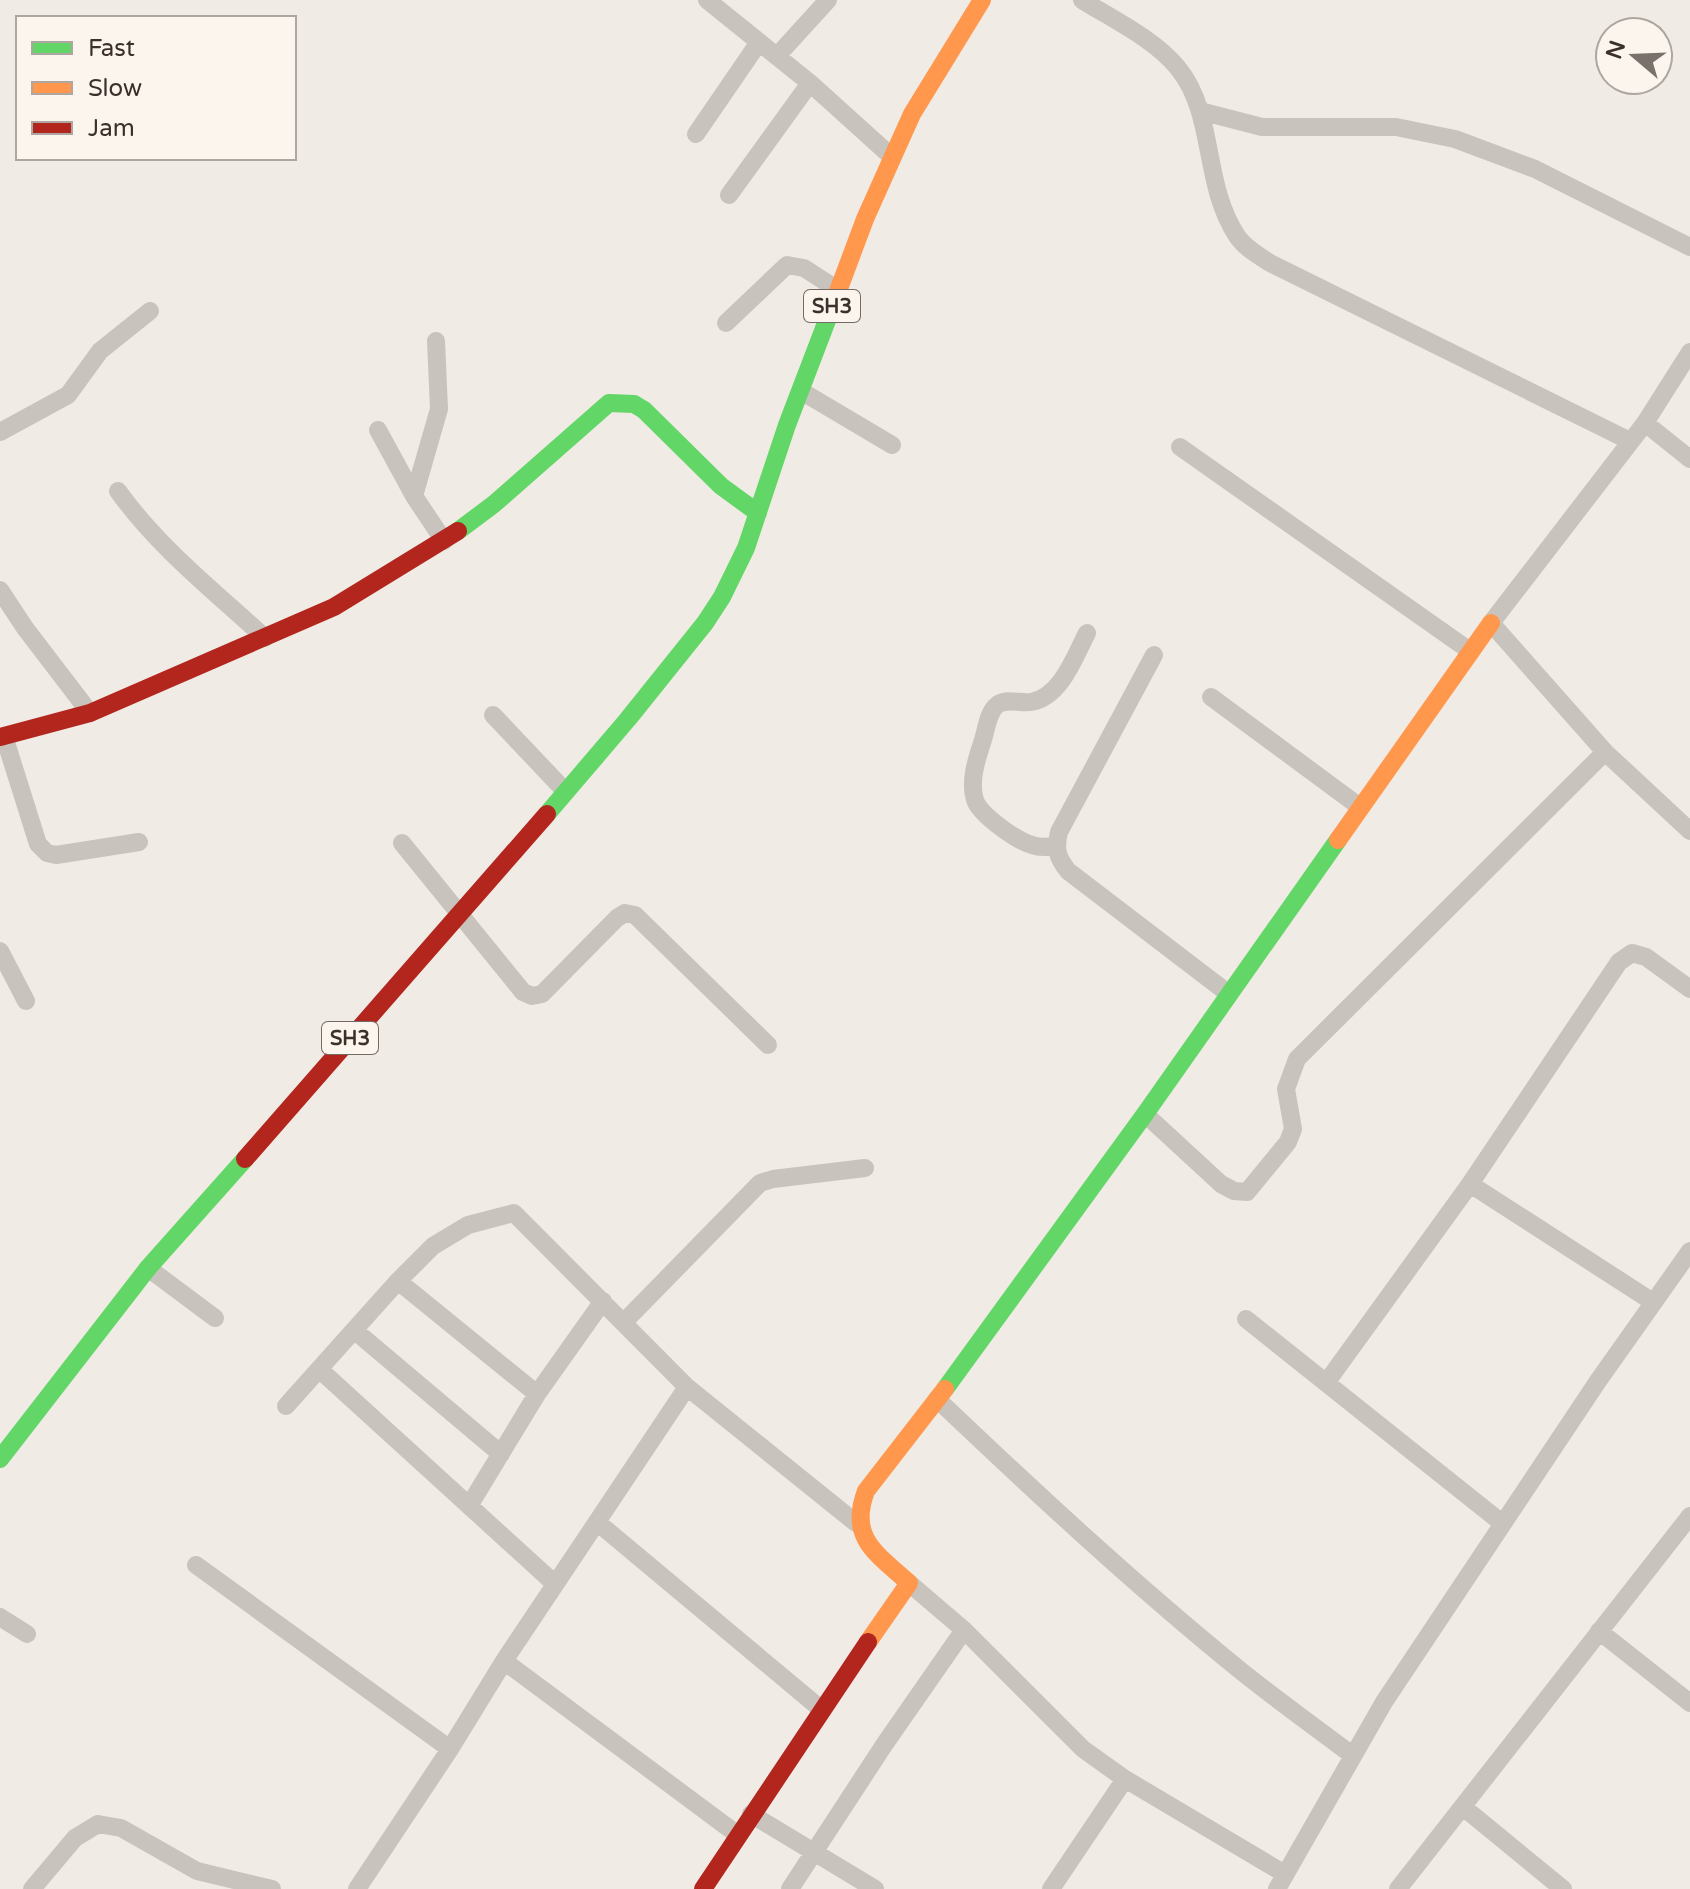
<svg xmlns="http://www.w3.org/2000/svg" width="1690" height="1889" font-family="'Varela Round',sans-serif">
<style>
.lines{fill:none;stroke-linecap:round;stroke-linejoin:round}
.street{stroke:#c9c3be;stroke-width:18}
.fast{stroke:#63d668;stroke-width:18}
.slow{stroke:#ff974d;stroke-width:18}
.jam{stroke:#b3261e;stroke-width:18}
.labels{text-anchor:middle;stroke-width:7;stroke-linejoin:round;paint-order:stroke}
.shield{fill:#fbf5ee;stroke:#756b66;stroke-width:2}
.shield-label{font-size:20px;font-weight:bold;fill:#3b302b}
</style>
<rect width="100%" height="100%" fill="#f0ebe5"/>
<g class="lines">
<!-- street -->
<path class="street" d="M707 0 810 83 892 157
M1082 0C1114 20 1154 39 1178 68 1216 115 1202 183 1237 236 1245 248 1259 256 1270 263L1630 441
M777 56 828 0
M1200 111 1262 127H1396L1455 139 1535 169 1690 247
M696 134 759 42
M729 195 810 83
M726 323 787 265 804 268 838 290
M1690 352 1645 423 1491 623 1605 752 1690 831
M801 391 892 445
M1645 423 1690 459
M378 430 414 496 444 541
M0 432 68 395 100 351 150 311
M1180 447 1470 651
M118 491C158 547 214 591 265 638
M414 496 439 409 436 341
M0 590 25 628 90 713
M1154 655 1059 832C1055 849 1057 857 1068 871L1229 994
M1211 697 1360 807
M493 715 565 791
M4 736 38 844 47 853 56 855 139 842
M402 843 523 992 532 996 542 994 617 918 625 913 635 915 768 1045
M1056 846C1048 847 1040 848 1032 845 1017 841 980 815 975 800 969 781 977 758 983 740 986 730 988 713 996 706 1004 697 1020 704 1031 702 1061 697 1075 656 1087 633
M0 951 26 1001
M1145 1114 1221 1184 1234 1191 1247 1192 1288 1142 1293 1129 1286 1089 1297 1059 1605 752
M1470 1184 1653 1302
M148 1268 215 1318
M398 1281 537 1394
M1246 1319 1502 1523
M624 1322 760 1183 773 1179 865 1168
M354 1330 501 1454
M319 1369 555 1584
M1326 1383 1470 1184 1619 962 1632 953 1646 957 1690 989
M937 1399C1036 1493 1135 1585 1241 1671 1277 1700 1315 1727 1352 1755
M286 1406 398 1281 433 1246 468 1225 514 1213 687 1387 856 1523
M469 1506 537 1394 603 1301
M597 1522 822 1710
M196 1565 450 1749
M909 1583 964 1630 1083 1749 1125 1779 1285 1874
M0 1617 27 1634
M1599 1631 1690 1703
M504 1661 738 1835
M1463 1807 1563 1889
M751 1814 875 1889
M32 1889 75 1838 98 1824 121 1828 197 1871 272 1889
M357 1889 450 1749 504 1661 687 1387
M790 1889 884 1745 964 1630
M1051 1889 1125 1779
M1277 1889 1384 1702 1598 1381 1690 1251
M1398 1889 1690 1516"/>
<!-- fast -->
<path class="fast" d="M458 531 494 504 609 403 634 404 644 410 721 486 758 513
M547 814 628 719 705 623 722 597 746 548 787 425 831 310
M945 1389 1145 1114 1338 840
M0 1459 148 1268 245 1159"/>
<!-- slow -->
<path class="slow" d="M831 310 865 219 912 114 982 0
M1338 840 1491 623
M868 1642 909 1583C877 1554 848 1538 866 1491L945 1389"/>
<!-- jam -->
<path class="jam" d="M0 737 90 713 334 607 458 531
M245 1159 547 814
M703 1889 868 1642"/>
</g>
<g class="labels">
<!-- shield labels -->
<g class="shield">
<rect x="804" y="290" width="56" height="32" rx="6"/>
<rect x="322" y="1022" width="56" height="32" rx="6"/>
</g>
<g class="shield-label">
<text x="832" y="313">SH3</text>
<text x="350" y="1045">SH3</text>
</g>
</g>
<!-- legend -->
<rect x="16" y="16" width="280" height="144" fill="#fbf5ee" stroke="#aea6a0" stroke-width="2"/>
<rect x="32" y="42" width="40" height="12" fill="#63d668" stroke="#aea6a0" stroke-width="2"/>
<text x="88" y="56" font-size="24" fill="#3b302b">Fast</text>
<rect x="32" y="82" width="40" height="12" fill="#ff974d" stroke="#aea6a0" stroke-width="2"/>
<text x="88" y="96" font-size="24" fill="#3b302b">Slow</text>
<rect x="32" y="122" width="40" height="12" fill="#b3261e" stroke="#aea6a0" stroke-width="2"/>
<text x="88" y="136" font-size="24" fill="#3b302b">Jam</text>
<!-- north arrow -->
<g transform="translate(1634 56) rotate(289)"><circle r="38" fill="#fbf5ee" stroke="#aea6a0" stroke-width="2"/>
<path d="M0-6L14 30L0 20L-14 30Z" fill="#7a716c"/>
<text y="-12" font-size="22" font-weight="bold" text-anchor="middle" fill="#3b302b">N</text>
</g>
</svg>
